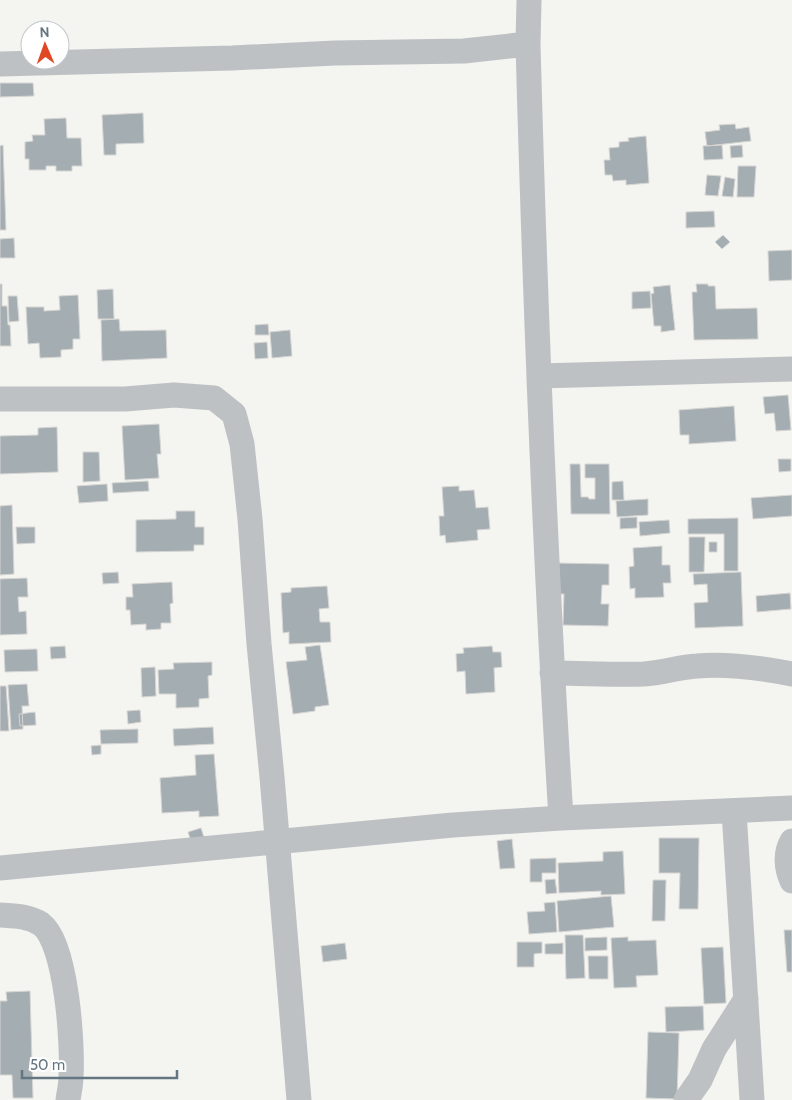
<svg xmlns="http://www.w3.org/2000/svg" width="792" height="1100" font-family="Cabin,sans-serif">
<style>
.building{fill:#a4adb2;stroke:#d6d5d3}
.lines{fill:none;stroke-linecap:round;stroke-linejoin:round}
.minor{stroke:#bdc1c4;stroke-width:25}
</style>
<rect width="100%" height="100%" fill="#f4f4f0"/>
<!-- building -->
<path class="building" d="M0 83H33L34 96 0 97Z
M143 113 144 143 116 144V155H104L102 115Z
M66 118 67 138H81L82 166H72V171H56V166H46V170H29V159H25V142L33 141 32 135H45L44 119Z
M735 124 736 129 749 127 751 141 707 146 705 132 720 130 719 125Z
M646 136 649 183 626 185V180L613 181 612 175H605L604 160H610L609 148 619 147V142L629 141 628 138Z
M3 145 6 230H0V146Z
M722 145 723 159 704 160 703 146Z
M742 145 743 157 731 158 730 146Z
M738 166H756L754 197H737Z
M707 175 721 176 718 196 705 195Z
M725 177 735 179 733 197 722 196Z
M714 211 715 227 686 228V212Z
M723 235 730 242 722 249 715 242Z
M14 238 15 258H0V239Z
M792 250V280L769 281 768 251Z
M0 284H2V306H7L8 325H10L11 346H0Z
M696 284H708V286H715L716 309 757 308 758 339 694 340 692 292H697Z
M670 285 675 330 661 332V326H654L651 294 654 293 653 287Z
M113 289 114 319H98L97 290Z
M650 291 651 308 632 309V292Z
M78 295 80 339H73V349L61 350V357L40 358 39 343 28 344 26 307H44V311L60 310 59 296Z
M8 296H17L19 321 9 322Z
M119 319 120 331 166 330 167 358 102 361 101 320Z
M268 324 269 335H255V325Z
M290 330 292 356 272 358 270 332Z
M267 342 268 358 255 359 254 343Z
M788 395 791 430 776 431 774 413 765 414 763 397Z
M734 406 736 441 689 444V435H680L679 410Z
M159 424 161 454H157L159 478 125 480 122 426Z
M57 427 58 472 0 474V436L38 435V428Z
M83 452H99L100 481 83 482Z
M778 459H791V471L779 472Z
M570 464H580L581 497H588L589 499H595V478H585V464H609L610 514H571Z
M148 481 149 491 113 493 112 483Z
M623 481 624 500H612V482Z
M107 484 108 501 79 503 77 486Z
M459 486V491L474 490 476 508 488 507 490 529 477 530 478 540 446 543 445 535 440 536 439 516H444L442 487Z
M792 495V516L753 519 751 498Z
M648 499V515L617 517 616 501Z
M12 505 14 574 0 575V506Z
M176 511H195V527H204V545H194V551L136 552V520L176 519Z
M637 517V528L620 529V518Z
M738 518V571H724V534H688V519Z
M669 520 670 533 640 536 639 522Z
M16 527H35V543L17 544Z
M689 537H705L704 572H689Z
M709 542H717V552H709Z
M662 546V565H670L671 583H663L664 597 635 598V588L630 589 629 567 634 566 633 548Z
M555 563 609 564V585H602L601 604H609L608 626 563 625 564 594H554Z
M118 572 119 583 103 584 102 573Z
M741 572 743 626 695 628 694 603 708 602 707 584 694 585 693 574Z
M27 578 28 597H18L19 612 26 611 27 634 0 635V579Z
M172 582 173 603 170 604 171 623H161V629L146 630V624L131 625 130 610H126V597H133L132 584Z
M327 586 329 608 319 609 320 622H330L331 642 289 644V632L283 633 281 593 291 592V588Z
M790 593 791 609 757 612 756 596Z
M320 645 329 705 315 707V711L293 714 286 662 307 660 305 647Z
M65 646 66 658 51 659 50 647Z
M492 646 493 652H501L502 667 494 668 495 692 466 694 465 671 457 672 456 654 464 653 463 648Z
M37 649 38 671 5 672 4 650Z
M212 662V675L208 676 209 698 199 699V707L176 708V694H159L158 670 174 669 173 663Z
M155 667 156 696 142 697 141 668Z
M27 684 29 706H22L23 729 11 730 8 685Z
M0 686H6L9 731H0Z
M140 710 141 722 128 724 127 711Z
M35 712 36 725 20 726 19 714Z
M213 727 214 744 174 746 173 729Z
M138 729V743L101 744 100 730Z
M101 745V754L92 755 91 746Z
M214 754 219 816 199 817V811L162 813 160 778 196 775 195 755Z
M201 828 209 853 196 857 188 832Z
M659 838H699L698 909H679L680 873H659Z
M512 839 515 868 500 869 497 841Z
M623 851 625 894 601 895V891L559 893 558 863 603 861V852Z
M556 858V873H542V882H530V859Z
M555 879 557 893 546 894 545 880Z
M653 880H666L665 921H652Z
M611 896 614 927 559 932 557 901Z
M555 902 557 932 529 934 527 912 545 911 544 903Z
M784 930H792V972H787Z
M565 935H583L585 978 566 979Z
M607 937V950L585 951V938Z
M628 937V941L656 940 658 975 636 976 637 987 614 988 611 938Z
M517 942H542V953L534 954V967H517Z
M345 943 347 959 323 962 321 946Z
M563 943V954H545V944Z
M723 947 726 1003 704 1004 701 948Z
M588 956H608V979H589Z
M30 991 33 1098H13L12 1075H0V1001H7L6 992Z
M703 1006 704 1030 666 1032 665 1007Z
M648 1032 679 1033 677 1099 646 1098Z"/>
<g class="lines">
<!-- minor -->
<path class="minor" d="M529 0 528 44C535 302 545 560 561 818
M0 64 232 58 335 53 464 51 528 44
M539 376 792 369
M0 399H125L174 395 214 398 234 414 242 444 250 519 259 644 272 777 299 1100
M552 673C583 673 613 675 644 674 662 673 679 667 697 666 728 663 761 668 792 674
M734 811 752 1100
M792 841C785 853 786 868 792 881
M0 868 453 825 561 818 792 808
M0 915C14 916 29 916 41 924 67 943 73 1046 71 1077 71 1085 69 1092 68 1100
M686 1100 700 1080 714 1049 746 999"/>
</g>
<!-- north arrow -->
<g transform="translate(45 45) rotate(358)"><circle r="24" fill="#ffffff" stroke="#c1c8cd"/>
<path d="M0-4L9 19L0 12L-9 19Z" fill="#e04724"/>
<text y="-8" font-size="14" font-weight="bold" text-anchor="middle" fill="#647681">N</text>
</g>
<!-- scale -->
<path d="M22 1070v8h155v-8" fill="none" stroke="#647681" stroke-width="2.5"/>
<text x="30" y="1070" font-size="15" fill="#647681" stroke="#ffffff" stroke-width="4" paint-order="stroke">50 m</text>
</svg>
